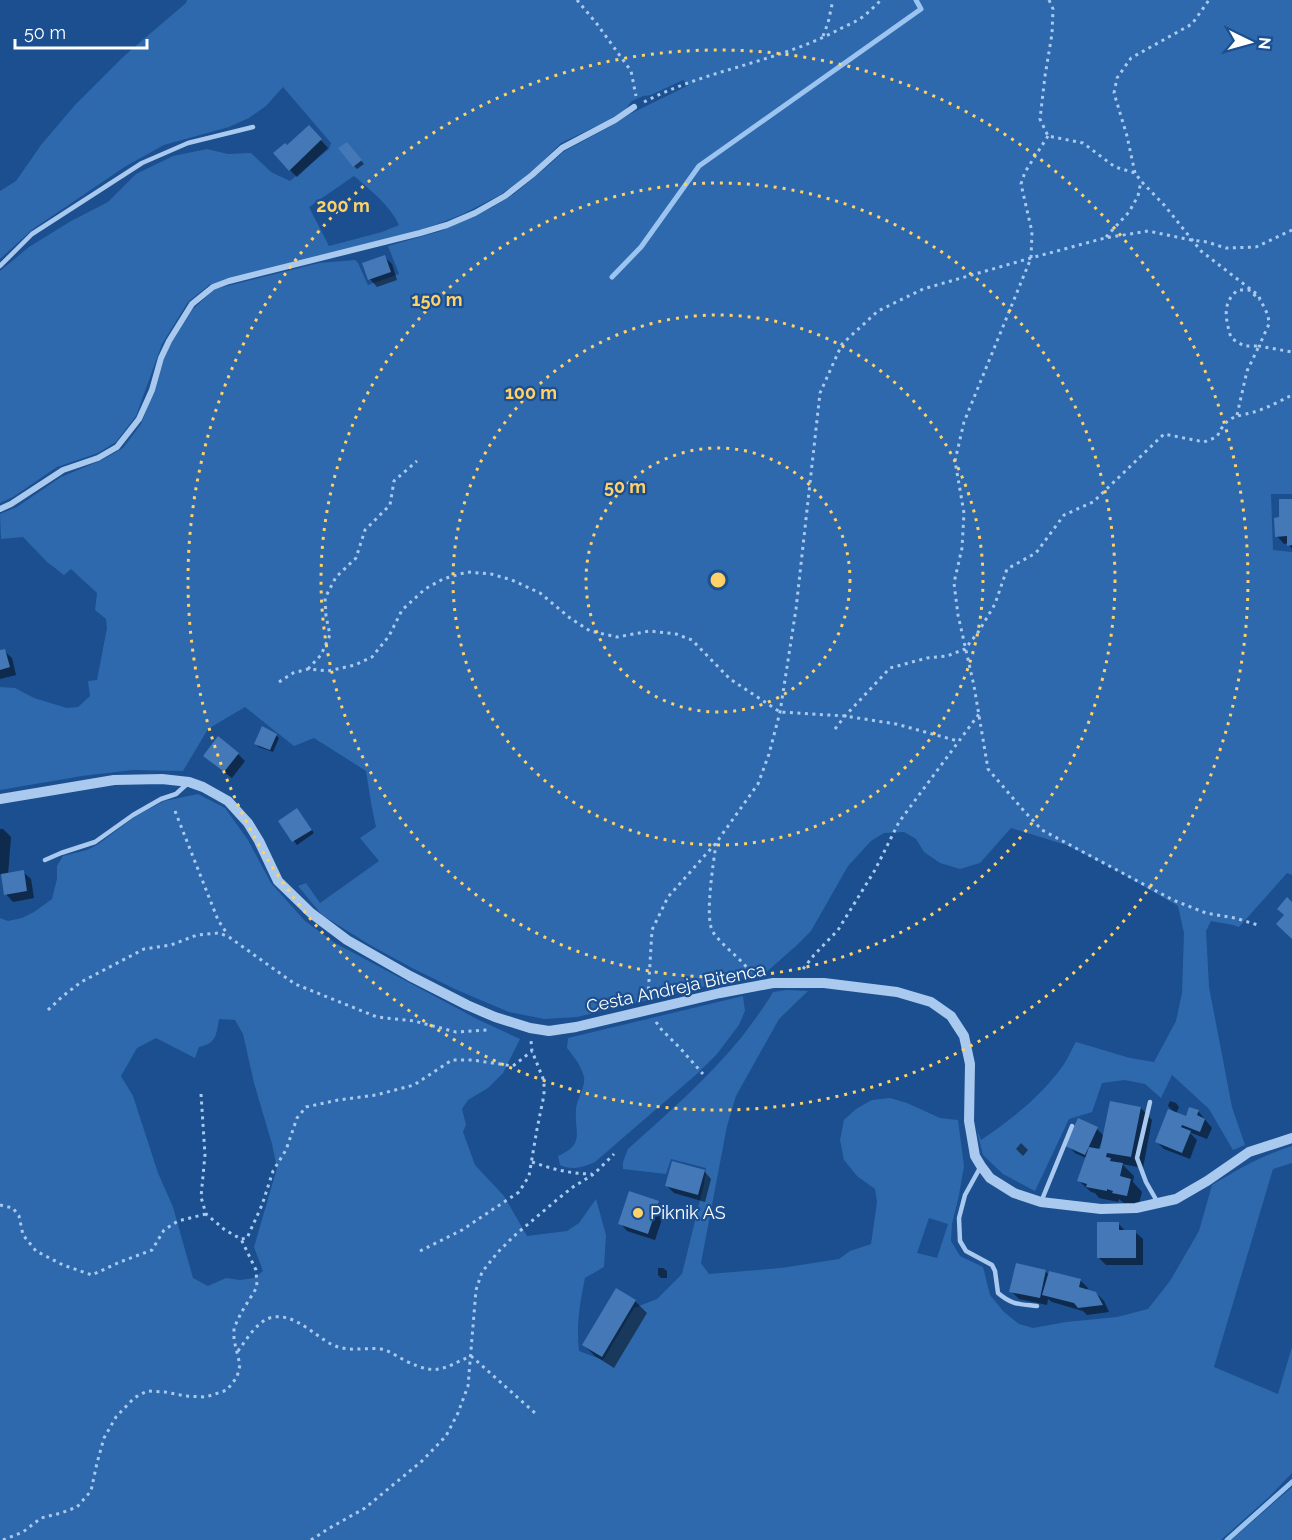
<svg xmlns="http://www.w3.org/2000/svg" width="1292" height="1540" font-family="Raleway,sans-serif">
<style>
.green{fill:#2e69ad;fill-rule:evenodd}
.shadow{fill:#0007;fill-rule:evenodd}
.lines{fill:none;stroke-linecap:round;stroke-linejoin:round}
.stream{stroke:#9cc4f0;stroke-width:5}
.building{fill:#4478b7}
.path{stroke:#a9c9ee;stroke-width:3;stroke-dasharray:3 4.5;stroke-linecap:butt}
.service{stroke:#a9c9ee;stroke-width:4.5}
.minor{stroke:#a9c9ee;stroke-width:6}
.tertiary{stroke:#a9c9ee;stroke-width:10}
.ring{fill:none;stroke:#ffd166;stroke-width:3;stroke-dasharray:3 6}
.poi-dot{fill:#ffd166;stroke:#1b4f8f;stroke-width:2}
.labels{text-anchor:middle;stroke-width:4.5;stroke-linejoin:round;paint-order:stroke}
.street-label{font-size:18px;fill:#fff;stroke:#1b4f8f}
.poi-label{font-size:18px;fill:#fff;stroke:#1b4f8f;text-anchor:start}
.centre{fill:#ffd166;stroke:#1b4f8f;stroke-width:3}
.ring-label{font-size:18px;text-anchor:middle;font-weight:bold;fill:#ffd166;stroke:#1b4f8f;stroke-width:4.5;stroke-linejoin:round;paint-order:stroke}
</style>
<rect width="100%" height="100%" fill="#1b4f8f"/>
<!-- green -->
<path class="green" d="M187 0H1292V494H1271L1273 550 1292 552V875L1287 873 1239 927 1233 925 1211 921 1206 931 1209 987 1232 1107 1245 1145 1233 1150 1209 1109 1172 1075 1161 1098 1145 1084 1125 1080 1102 1083 1092 1112 1069 1119 1035 1191 1003 1174 983 1155 977 1131 981 1140C1012 1119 1040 1097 1062 1067 1068 1059 1071 1050 1076 1042L1130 1058 1154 1062 1176 1021 1182 993 1184 933 1178 906 1112 868 1066 845 1011 828 980 863 960 869 940 863 924 852 916 839 904 832 884 833 871 841 848 866 811 931 796 946 763 975 748 976 577 1017 544 1019 509 1012 457 990 412 968 370 945 322 915 298 886 306 883 320 903 379 861 360 838 376 827 371 803 366 771 314 738 294 746 245 707 208 729 183 771 133 770 82 776 0 790V687L15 688 34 698 67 708 78 707 90 696 88 681 97 680 107 628 106 619 95 610 97 593 71 569 64 575 47 562 23 537 1 539 0 514 17 507 61 477 102 460 123 448 141 424 154 391 167 349 193 309 215 289 319 263 355 260 358 263 368 285 399 274 388 246 441 231 491 208 514 194 549 165 563 152 609 127 630 114 689 85 683 80 651 95 643 96 632 101 625 110 607 121 561 143 536 168 521 180 500 195 463 214 438 224 403 235 234 277 209 285 188 302 162 344 136 416 116 442 98 453 57 467 13 497 0 503V271L29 247 71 221 108 202 136 174 173 156 207 149 228 154 251 153 271 172 290 181 329 149 331 143 283 87 266 106 249 118 229 127 164 145 126 166 33 229 0 259V191L16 181 41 145 75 105 124 56 186 3ZM354 176C370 190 390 205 399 225L382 232 329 246 309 207Z
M198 794 225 808 248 840 271 883 305 921 335 943 479 1020 520 1039 503 1073 488 1088 468 1100 462 1109 466 1125 463 1132 475 1165 504 1196 527 1236 567 1231 579 1223 596 1199 606 1235 604 1267 585 1278C580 1302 576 1326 579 1351L603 1360 634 1308 657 1299 682 1274 704 1184 706 1168 671 1159 666 1174 623 1169V1162L628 1149C667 1114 707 1079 741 1038 752 1023 764 1008 773 992L787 990 808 991 779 1019 736 1096 727 1126 701 1263 709 1274 781 1268 839 1259 850 1251 871 1244 877 1202 875 1189 857 1176 844 1160 840 1140 844 1120 856 1109 872 1100 890 1098 907 1103 940 1118 958 1120 964 1166 959 1195 952 1224 951 1241 960 1256 983 1267 990 1295 1004 1312 1019 1324 1033 1328 1066 1322 1117 1317 1148 1309 1170 1281 1199 1231 1212 1185C1238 1169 1263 1155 1292 1146V1163L1273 1169 1214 1367 1278 1394 1292 1347V1473L1269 1497 1221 1540H0V918L8 921 22 918 34 912 52 899 57 879V866L63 856 87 850 97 845 136 816 164 801ZM219 1019 235 1020 243 1034 254 1083 272 1144 277 1168 254 1247 263 1271 254 1278 240 1280 226 1278 208 1286 193 1278 173 1207 158 1173 133 1096 121 1076 137 1048 156 1038 195 1058 199 1047C217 1043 216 1035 219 1019ZM929 1218 948 1224 937 1258 917 1253Z
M743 996 745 1011 739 1025 717 1054 698 1073 595 1162C583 1167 573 1171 560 1165L558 1156C586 1144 574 1132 576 1109 577 1098 586 1086 584 1077 581 1065 574 1057 567 1048L568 1038Z
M1292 1487V1540H1231Z"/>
<!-- shadow -->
<path class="shadow" d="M316 135 328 148 297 177 290 170 287 147Z
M350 147 364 164 357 169 354 166Z
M384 257 392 264 397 280 377 287 370 279 364 264Z
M1292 500V549L1288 543 1284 544 1277 536 1281 519Z
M4 651 12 658 16 675 0 679V652Z
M276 735 279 738 273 752 259 747 256 744Z
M238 754 245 761 232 778 212 763Z
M300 813 314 833 297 845 280 821Z
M0 829H3L11 837 8 875 23 872 31 879 34 898 13 902 6 894 2 875 0 874Z
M1170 1101 1176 1103 1179 1107 1176 1114 1186 1118 1198 1111 1212 1128 1207 1139 1189 1132 1197 1140 1190 1159 1164 1149 1157 1142 1175 1113 1168 1106Z
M1141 1108 1152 1120 1143 1168 1122 1164 1134 1176 1133 1182 1142 1192 1138 1207 1126 1205 1119 1199 1118 1202 1099 1198 1095 1193 1091 1192 1079 1181 1086 1158 1075 1153 1067 1145 1097 1129 1104 1136ZM1102 1141 1101 1151 1098 1150Z
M1021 1143 1028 1150 1023 1156 1016 1149Z
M704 1171 711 1179 705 1202 674 1193 666 1185Z
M658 1203 665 1210 655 1240 627 1231 620 1223Z
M1118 1223 1126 1232H1135L1143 1239V1265H1106L1098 1257Z
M658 1268H663L667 1271V1278H661L658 1275Z
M1045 1271 1049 1275 1080 1280 1088 1288 1087 1291 1096 1293 1104 1301 1109 1312 1087 1315 1083 1311 1052 1302 1048 1299 1047 1305 1019 1299 1011 1291Z
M635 1301 647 1313 614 1368 595 1356 584 1345Z"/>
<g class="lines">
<!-- stream -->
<path class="stream" d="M612 277 641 247 699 166 921 9 916 0
M1227 1540 1292 1482"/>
</g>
<!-- building -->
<path class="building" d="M309 125 322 139 289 171 273 153 285 143 287 145Z
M347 142 362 160 353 167 338 148Z
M385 255 391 272 368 280 362 263Z
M1279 499H1292V545L1287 546V536L1275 537 1274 518 1279 517Z
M5 649 10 667 0 670V650Z
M262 726 277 734 270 750 254 744Z
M218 736 239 753 224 772 203 756Z
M297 808 312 830 292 842 278 821Z
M24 870 27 891 4 895 1 874Z
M1287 897 1292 902V939L1276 924 1284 915 1277 909Z
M1110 1101 1141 1107 1131 1157 1107 1153 1106 1157 1111 1158 1110 1161 1123 1163 1120 1176 1131 1179 1127 1196 1112 1193 1113 1191 1107 1189V1191L1086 1187 1087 1184 1077 1181 1089 1147 1100 1149Z
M1189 1107 1199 1110 1197 1115 1205 1119 1200 1132 1182 1125 1181 1127 1191 1131 1182 1153 1155 1142 1168 1109 1186 1116Z
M1078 1118 1098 1127 1085 1155 1065 1146Z
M672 1161 705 1170 698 1195 665 1186Z
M629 1191 659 1201 648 1234 618 1224Z
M1097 1222H1119V1230H1136V1258H1097Z
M1016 1263 1046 1270 1040 1298 1009 1292Z
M1049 1271 1081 1279 1079 1287 1096 1292 1103 1305 1078 1308 1074 1303 1042 1295Z
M616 1288 636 1300 602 1357 582 1345Z"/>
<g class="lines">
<!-- path -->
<path class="path" d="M577 0 597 24 631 71 636 96
M1049 0 1053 9 1052 34 1045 76 1040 119 1048 136 1083 143 1115 167 1135 173 1141 181 1165 206 1201 251 1258 295 1268 315 1269 324 1259 346 1292 352
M823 36 828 23 833 0
M644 102C705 70 774 63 836 31 845 26 856 22 864 16 870 11 876 5 881 0
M1048 136 1025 172 1021 184 1032 232 1031 258 964 422 955 461 964 513 962 548 954 583 958 615 974 686 988 769 1024 811 1042 830 1173 900 1206 913 1235 918 1258 925
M1135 173 1127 136 1114 93 1117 78 1131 58 1192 24 1209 0
M1106 237 1129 212 1138 196 1141 181
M1237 415 1247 371 1259 346H1244L1231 338C1226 320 1221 303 1238 290H1249L1260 300
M308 669 321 655 330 635 326 616 325 598 336 577 356 558 365 530 390 505 394 481 417 461
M279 682 293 673 308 669 328 671 355 665 372 657 389 636 402 610 425 589 443 579 467 572 491 574 512 580 540 593 570 618 590 631 617 637 650 631 676 634 692 640 730 679 780 712 845 716 896 724 958 741
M835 729 845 716 890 668 927 658 947 656 965 649 979 631 995 604 1007 569 1036 553 1064 515 1093 502 1164 434 1204 442 1217 437C1228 412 1238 418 1260 410 1271 406 1282 400 1292 395
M175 811 218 920 228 935
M716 843C714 861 704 918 713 932 722 946 741 958 751 973
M803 969 814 955 838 930 875 870 899 822 979 714
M648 997 652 930 668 897 716 843 758 784 769 754 780 712 796 609 820 393 842 344 878 311 923 289 1031 258 1105 238 1148 231 1191 240 1207 242 1226 248 1256 247 1292 230
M48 1010 63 996 81 982 144 949 171 945 197 935 219 933 229 937 295 984 377 1017 414 1021 456 1032 488 1030
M656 1022 661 1029 680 1048 703 1074
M201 1094 205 1155 201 1197 206 1214 225 1230 241 1239 247 1238 262 1205 273 1171 286 1150 297 1118 306 1107 338 1100 376 1095 414 1085 452 1060H472L513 1066 532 1051
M532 1162C552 1169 571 1174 592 1174
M0 1205 13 1208 19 1216 23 1235 36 1251 63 1265 92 1275 120 1262 152 1250 164 1230 178 1221 206 1214
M420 1251 462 1230 519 1192 529 1176 537 1129 544 1095V1081L532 1051 531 1041
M238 1351C247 1339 258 1319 274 1317 295 1314 314 1335 331 1344 348 1353 364 1347 381 1349 390 1351 398 1357 406 1361 437 1376 441 1369 471 1356
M471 1356 535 1413
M3 1540 23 1532 41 1518 61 1513 77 1507 91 1491 97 1463 104 1438 116 1417 134 1398 147 1391 165 1392 186 1396 206 1397 227 1390 237 1377 240 1365 234 1340V1328L241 1313 257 1287 256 1270 241 1239
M311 1540 328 1529 365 1508 422 1461 446 1436 458 1413 468 1386 476 1290 482 1272 498 1252 514 1236 559 1198 573 1187 594 1174 614 1154"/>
<!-- service -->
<path class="service" d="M0 266 32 234 142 163 188 143 253 127
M45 860 61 853 95 842 133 815 161 799 176 794 187 784
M1150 1102 1137 1158 1146 1182 1158 1203
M981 1166 965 1195 959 1218 960 1241 966 1251 992 1265 995 1271 998 1293C1012 1305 1019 1304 1037 1306
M1041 1202 1072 1126"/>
<!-- minor -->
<path class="minor" d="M0 509 11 504 63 470 98 458 117 447 139 419 152 390 161 358 169 341 192 304 213 287 229 281 420 233 447 225 475 213 505 196 532 175 562 148 615 120 634 107"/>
<!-- tertiary -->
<path class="tertiary" d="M0 799 114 780 162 779 189 782 203 787 228 801 248 823 259 841 278 881 311 913 347 940 410 976 467 1005 495 1017 530 1028 549 1031 576 1027 720 993 773 983H824L897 992 931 1002 951 1016 964 1036 970 1064 969 1121 975 1156 981 1166 990 1178 1014 1193 1041 1202 1101 1209 1136 1208 1176 1199 1207 1181 1249 1152 1292 1138"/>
</g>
<!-- distance rings -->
<g class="ring">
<circle cx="718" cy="580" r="132"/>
<circle cx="718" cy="580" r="265"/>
<circle cx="718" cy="580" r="397"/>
<circle cx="718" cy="580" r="530"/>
</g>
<!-- markers -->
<circle class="poi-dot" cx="638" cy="1213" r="6"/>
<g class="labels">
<!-- street labels -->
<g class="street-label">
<text transform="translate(676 988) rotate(-12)" y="6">Cesta Andreja Bitenca</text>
</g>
<!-- poi labels -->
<g class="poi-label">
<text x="650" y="1219">Piknik AS</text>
</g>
</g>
<circle cx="718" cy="580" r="9" class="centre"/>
<g class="ring-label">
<text x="343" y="212">200 m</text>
<text x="437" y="306">150 m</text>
<text x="531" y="399">100 m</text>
<text x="625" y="493">50 m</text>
</g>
<!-- north arrow -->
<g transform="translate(1250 42) rotate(95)" stroke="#1b4f8f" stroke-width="4.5" paint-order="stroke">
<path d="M0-4.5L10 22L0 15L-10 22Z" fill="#ffffff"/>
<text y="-9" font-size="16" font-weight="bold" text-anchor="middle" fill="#ffffff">N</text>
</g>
<!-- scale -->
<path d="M15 39v9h132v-9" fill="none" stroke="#ffffff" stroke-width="3"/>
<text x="24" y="39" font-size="18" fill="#ffffff" stroke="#1b4f8f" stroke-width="4.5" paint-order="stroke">50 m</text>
</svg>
